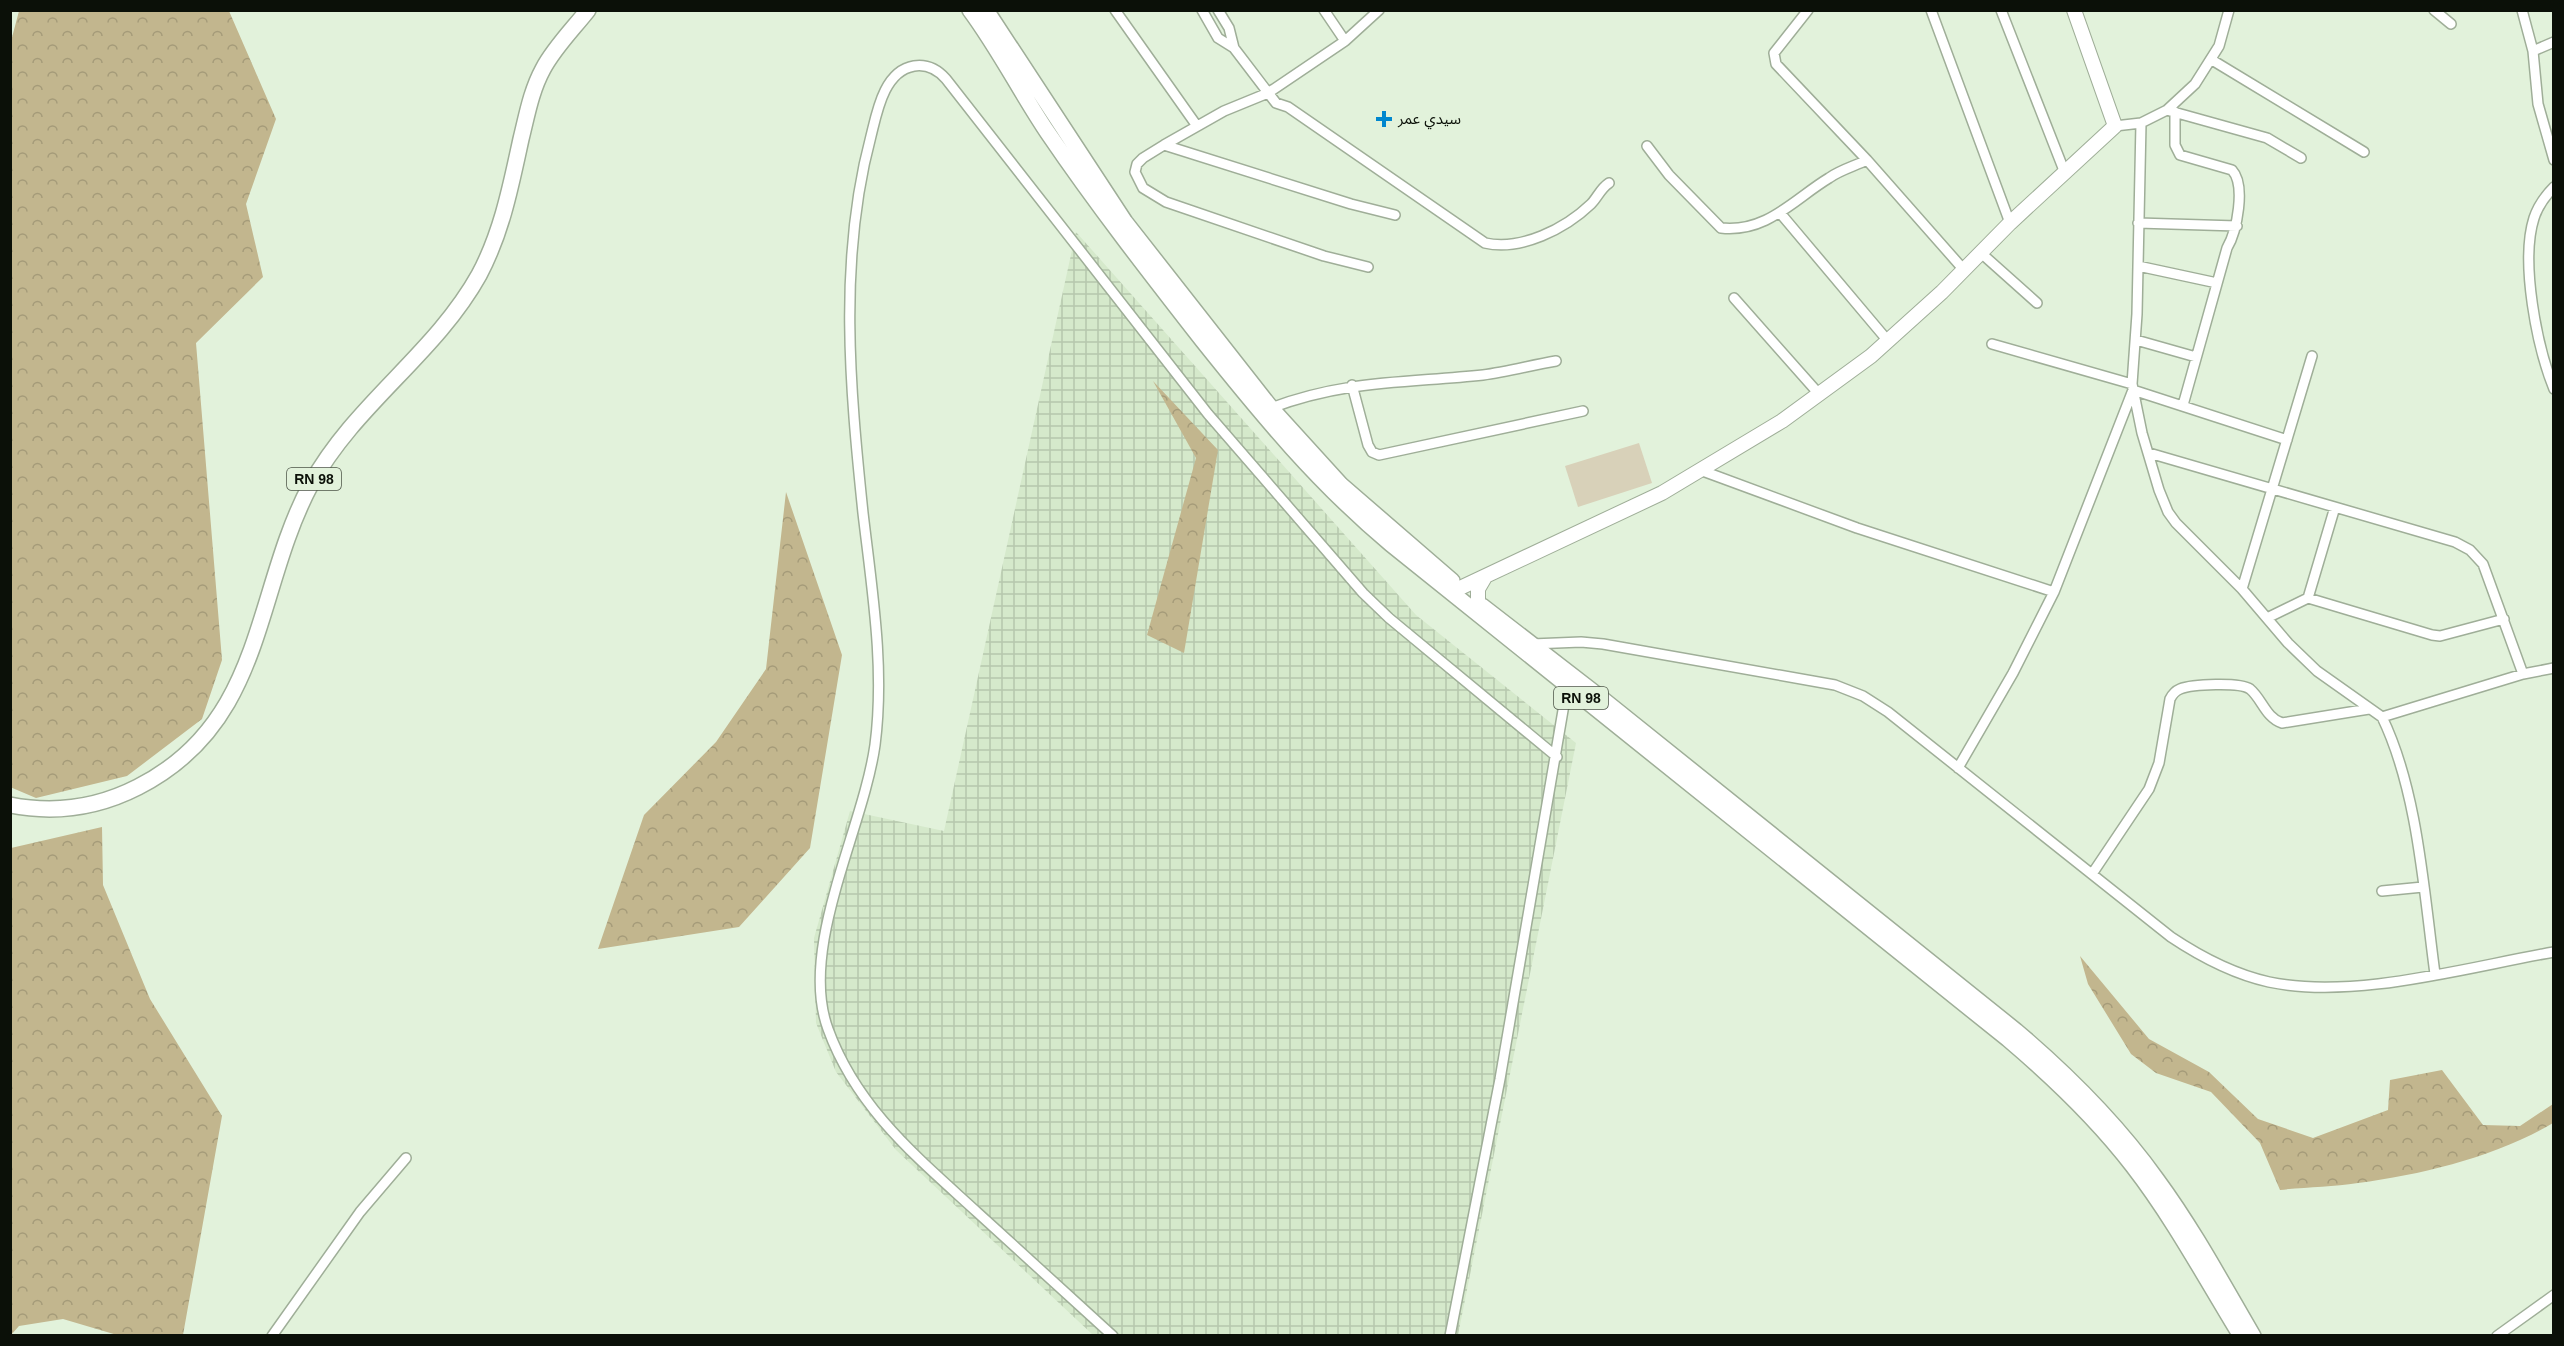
<svg xmlns="http://www.w3.org/2000/svg" width="2564" height="1346" font-family="Arial,'Noto Sans Arabic',sans-serif">
<style>
.industrial{fill:url(#industrial-grid)}
.forest{fill:url(#forest-crowns)}
.park{fill:#d8d1b9}
.lines{fill:none;stroke-linecap:round;stroke-linejoin:round}
.street-casing{stroke:#9fae98;stroke-width:12}
.secondary-casing{stroke:#9fae98;stroke-width:16}
.primary-casing{stroke:#9fae98;stroke-width:18}
.street{stroke:#fff;stroke-width:9}
.secondary{stroke:#fff;stroke-width:14}
.primary{stroke:#fff;stroke-width:15}
.poi-dot{fill:#0087ce;stroke:#e2f2db;stroke-width:2}
.labels{text-anchor:middle;stroke-width:4.5;stroke-linejoin:round;paint-order:stroke}
.shield{fill:#e2f2db;stroke:#4c5447;stroke-width:1.5}
.shield-label{font-size:14px;font-weight:bold;fill:#0b1008}
.poi-label{font-size:15px;fill:#0b1008;stroke:#e2f2db;text-anchor:start}
</style>
<defs>
<pattern id="industrial-grid" width="8" height="8" patternUnits="userSpaceOnUse" patternTransform="scale(1.5)"><rect width="8" height="8" fill="#d5e9cb"/><path d="M0 4h8M4 0v8" fill="none" stroke="#b6c7ad"/></pattern>
<pattern id="forest-crowns" width="20" height="18" patternUnits="userSpaceOnUse" patternTransform="scale(1.5)"><rect width="20" height="18" fill="#c2b68e"/><path d="M2 6a3 3 0 1 1 6 0M12 15a3 3 0 1 1 6 0" fill="none" stroke="#a59b79"/></pattern>
</defs>
<rect width="100%" height="100%" fill="#e2f2db"/>
<!-- industrial -->
<path class="industrial" d="M1076 232 1416 615 1576 743 1458 1335H1093L896 1150 836 1072 816 1023 814 938 850 811 944 831Z"/>
<!-- forest -->
<path class="forest" d="M19 11H229L276 119 246 204 263 277 196 343 222 660 202 719 127 776 36 798 10 787V45Z
M1153 381 1218 450 1184 653 1147 635 1196 458Z
M786 492 842 655 810 848 739 927 598 949 644 815 716 742 766 669Z
M102 827 103 885 150 999 222 1116 183 1335H117L63 1319 19 1326 11 1335V848Z
M2080 956 2149 1039 2209 1072 2258 1119 2313 1138 2388 1110 2390 1080 2442 1070 2483 1125 2520 1126 2553 1104V1123C2495 1157 2424 1174 2358 1183 2332 1187 2306 1187 2280 1190L2260 1143 2211 1092 2156 1073 2131 1054 2088 984Z"/>
<!-- park -->
<path class="park" d="M1639 443 1652 483 1578 507 1565 466Z"/>
<g class="lines">
<defs>
<path id="street" d="M1115 10 1197 126
M1202 10 1218 38 1234 48 1276 103 1288 107 1485 243C1521 251 1565 229 1591 204 1598 197 1600 189 1609 183
M1218 10 1229 28 1234 48
M1324 10 1345 41
M1808 10 1774 53 1776 64 1867 160 1964 270
M1931 10 2010 223
M2001 10 2065 173
M2434 10 2451 24
M2522 10 2533 51 2538 104 2554 160
M2533 51 2554 42
M2212 60 2364 152
M2170 111 2267 138 2301 158
M2175 112V145L2180 155 2232 170C2246 185 2237 231 2227 248L2183 405
M2141 123 2137 314 2132 384 2142 433 2159 490 2168 512 2176 523 2242 589 2288 643 2317 671 2382 717 2523 674 2554 668
M2115 126 2141 123 2167 110 2195 84 2219 46 2229 10
M1164 145 1351 204 1395 215
M1647 146 1669 175 1721 228C1767 233 1794 199 1829 178 1840 170 1855 166 1867 160
M2554 187C2545 196 2538 206 2534 218 2520 262 2537 347 2554 389
M1781 214 1888 341
M2138 223 2237 226
M1981 253 2037 303
M2138 266 2217 283
M1368 267 1324 256 1166 202 1143 188 1135 172 1137 164 1143 158 1164 145 1224 111 1268 93 1345 41 1379 10
M1734 298 1819 394
M2136 340 2196 357
M1992 344 2132 384
M1352 385 1368 445 1372 452 1379 455 1583 411
M1271 408C1345 380 1406 383 1483 375 1507 372 1532 365 1556 361
M2149 453 2455 542 2470 550 2483 564 2523 674
M1700 470 1857 528 2054 592
M2242 589 2312 356
M2308 598 2335 507
M2267 618 2308 598 2432 635 2440 636 2504 619
M1532 644 1581 642 1603 644 1835 685 1863 696 1888 712 2171 937C2201 957 2233 974 2269 982 2355 1000 2467 967 2554 952
M2382 717C2418 791 2424 893 2435 974
M1958 768 2013 673 2054 592 2133 390 2287 440
M2092 874 2149 789 2159 763 2170 699C2172 695 2175 691 2180 689 2192 684 2240 682 2250 689 2262 699 2266 718 2282 723L2369 709
M2382 891 2423 887
M272 1336 360 1212 406 1158
M1113 1336C1068 1295 1023 1254 978 1213 918 1158 857 1109 828 1029 798 948 863 830 875 745 885 668 872 590 863 513 850 388 838 259 871 136 877 112 884 71 914 66 927 64 938 70 946 79L1208 414 1363 593 1389 618 1557 757
M1450 1336 1500 1079 1567 687
M2497 1336 2554 1295"/>
<path id="secondary" d="M1460 588 1662 493 1782 421 1871 356 1942 292 2010 223 2115 126 2074 10
M1478 603V589L1485 577"/>
<path id="primary" d="M970 10C999 49 1021 93 1048 133 1097 205 1150 273 1203 341 1262 415 1318 483 1391 544L2008 1039C2054 1078 2097 1119 2133 1166 2174 1219 2206 1279 2241 1336
M986 10 1125 222 1271 408 1341 485 1452 581
M1482 606 1601 698 2016 1031C2069 1076 2117 1124 2157 1180 2193 1229 2222 1283 2253 1336
M10 805C56 814 97 808 138 787 266 722 253 592 311 484 355 404 435 354 479 275 502 232 511 185 521 139 527 115 531 91 543 69 554 48 573 29 588 10"/>
</defs>
<!-- street casing -->
<use href="#street" class="street-casing"/>
<!-- secondary casing -->
<use href="#secondary" class="secondary-casing"/>
<!-- primary casing -->
<use href="#primary" class="primary-casing"/>
<!-- street -->
<use href="#street" class="street"/>
<!-- secondary -->
<use href="#secondary" class="secondary"/>
<!-- primary -->
<use href="#primary" class="primary"/>
</g>
<!-- markers -->
<path class="poi-dot" d="M1381 110h6v6h6v6h-6v6h-6v-6h-6v-6h6z"/>
<g class="labels">
<!-- shield labels -->
<g class="shield">
<rect x="287" y="468" width="54" height="22" rx="4.5"/>
<rect x="1554" y="687" width="54" height="22" rx="4.5"/>
</g>
<g class="shield-label">
<text x="314" y="484">RN 98</text>
<text x="1581" y="703">RN 98</text>
</g>
<!-- poi labels -->
<g class="poi-label">
<text x="1398" y="124">سيدي عمر</text>
</g>
</g>
<!-- border -->
<rect width="2564" height="1346" fill="none" stroke="#0b1008" stroke-width="24"/>
</svg>
